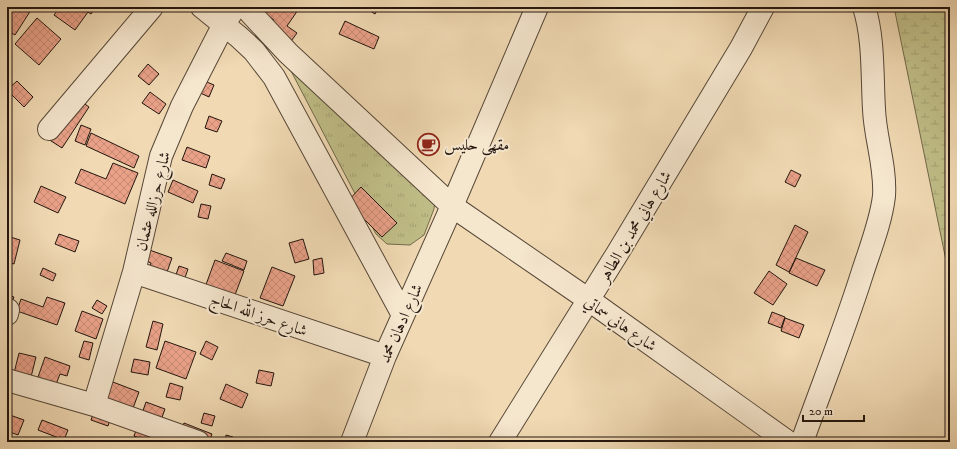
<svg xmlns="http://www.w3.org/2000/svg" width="957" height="449" font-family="'IM FELL DW Pica',Amiri,serif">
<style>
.grass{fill:url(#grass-tufts);stroke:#726a4b}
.wetland{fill:url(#wetland-marsh);stroke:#726a4b}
.building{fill:url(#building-cross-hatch);stroke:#23160e}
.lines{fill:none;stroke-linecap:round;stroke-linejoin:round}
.minor-casing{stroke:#564737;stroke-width:24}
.minor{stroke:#f5e6ce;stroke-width:22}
.labels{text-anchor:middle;stroke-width:4;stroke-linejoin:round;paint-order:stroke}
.poi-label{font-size:16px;fill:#23160e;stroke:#f5e6ce;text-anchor:start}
.street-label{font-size:16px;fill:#23160e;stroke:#f5e6ce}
</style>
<defs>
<pattern id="grass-tufts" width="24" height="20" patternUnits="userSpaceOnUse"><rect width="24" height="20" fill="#c0be88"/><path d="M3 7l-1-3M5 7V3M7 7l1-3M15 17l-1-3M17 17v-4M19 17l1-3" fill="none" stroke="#a5a374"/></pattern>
<pattern id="wetland-marsh" width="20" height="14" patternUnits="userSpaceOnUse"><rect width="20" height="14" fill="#c0be88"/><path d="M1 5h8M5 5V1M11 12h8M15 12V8" fill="none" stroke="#a5a374"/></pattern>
<pattern id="building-cross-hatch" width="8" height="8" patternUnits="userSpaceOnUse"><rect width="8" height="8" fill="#e9a188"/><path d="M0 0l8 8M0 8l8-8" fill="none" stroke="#c88a74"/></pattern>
</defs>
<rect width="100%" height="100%" fill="#f0d9b3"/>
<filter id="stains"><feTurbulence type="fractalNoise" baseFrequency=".005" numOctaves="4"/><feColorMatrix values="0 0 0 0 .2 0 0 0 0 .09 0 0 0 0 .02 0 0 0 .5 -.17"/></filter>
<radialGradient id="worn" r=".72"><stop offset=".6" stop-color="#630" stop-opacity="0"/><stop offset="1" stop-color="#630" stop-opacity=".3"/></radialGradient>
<!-- grass -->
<path class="grass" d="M291 71 435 199 434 209 424 235 410 245 387 244 376 234Z"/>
<!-- wetland -->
<path class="wetland" d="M894 7H950V280Z"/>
<!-- building -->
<path class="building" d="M7 7H27L31 10 15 35 7 30Z
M60 7H96L91 14 88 12 75 30 54 15Z
M267 7H300L287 26 297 33 284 51 263 36 274 20 263 12Z
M364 7H379L375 14Z
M37 18 61 39 39 65 15 44Z
M345 21 379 37 374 49 339 34Z
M148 64 159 74 149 85 138 76Z
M202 80 214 85 209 97 196 91Z
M17 81 33 97 24 107 7 90Z
M150 92 166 104 159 114 142 103Z
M75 97 89 107 62 148 48 139Z
M209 116 222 121 217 132 205 128Z
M81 125 91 129 85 145 75 141Z
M91 133 139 156 134 168 86 146Z
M187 147 210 156 206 168 182 160Z
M113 163 138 173 125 204 75 183 81 169 106 179Z
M791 170 801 175 795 187 785 182Z
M212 174 225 179 221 189 209 185Z
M173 180 198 191 193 203 168 192Z
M41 186 66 197 58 213 34 202Z
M361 187 397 223 382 237 347 202Z
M201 204 211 206 208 219 198 217Z
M795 225 808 232 789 272 776 265Z
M59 234 79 241 75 252 55 244Z
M7 236 20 240 14 264 7 262Z
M303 239 309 259 295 263 289 243Z
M141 247 172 258 162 286 145 280 151 263 137 257Z
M226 253 247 261 244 270 222 261Z
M322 258 324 273 314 275 313 260Z
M796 258 825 270 817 286 789 273Z
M215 260 244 271 229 311 200 301Z
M179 266 188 269 181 289 172 286Z
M272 267 295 276 283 306 260 298Z
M43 268 56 274 53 281 40 275Z
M769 271 787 284 773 305 754 293Z
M7 295 14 297 10 308 7 307Z
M47 297 65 303 57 325 17 311 21 299 43 307Z
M97 300 107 306 102 314 92 308Z
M82 311 103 319 96 339 75 331Z
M772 312 785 317 781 328 768 323Z
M785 318 804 325 799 338 781 331Z
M153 321 163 324 157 350 146 347Z
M84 341 93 343 89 360 79 357Z
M165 341 196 352 186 379 156 368Z
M206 341 218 347 212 360 200 354Z
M19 353 36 357 29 385 12 381Z
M45 357 70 366 67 376 60 374 55 387 37 380Z
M134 359 150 362 148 375 131 372Z
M259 370 274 373 271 386 256 383Z
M105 379 139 392 129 419 112 413 108 426 91 420Z
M170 383 183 387 180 400 166 397Z
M226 384 248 394 242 408 220 399Z
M146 402 165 409 153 442H150L134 436Z
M204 413 215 416 212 426 201 423Z
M7 414 24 420 18 435 7 431Z
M42 420 68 430 64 440 38 430Z
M184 423 212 434 209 442H197L179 435Z
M226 435 233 437 232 442H225Z"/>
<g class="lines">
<defs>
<path id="minor" d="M202 7 239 37 254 51 274 77 403 315
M245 7 288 53 452 206 589 300 788 442
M49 129 152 7
M134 272 385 356
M7 314 8 310
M7 380 94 405 198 442
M94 405 134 272 161 156 182 106 224 24 235 7
M352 442 385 356 452 206 537 7
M500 442 617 254 741 48 763 7
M802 442C822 386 844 331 862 274 870 249 881 222 884 196 886 166 875 138 874 109 872 76 874 38 864 7"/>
</defs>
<!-- minor casing -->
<use href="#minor" class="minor-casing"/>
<!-- minor -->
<use href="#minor" class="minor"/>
</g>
<!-- icons -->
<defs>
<symbol id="cafe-ring" viewBox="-11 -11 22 22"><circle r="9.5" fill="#f5e6ce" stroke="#8f2418" stroke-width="1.5"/><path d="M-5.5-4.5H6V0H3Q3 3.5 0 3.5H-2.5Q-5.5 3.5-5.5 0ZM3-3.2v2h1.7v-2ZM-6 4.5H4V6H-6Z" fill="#8f2418"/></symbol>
</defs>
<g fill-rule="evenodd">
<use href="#cafe-ring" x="416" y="132" width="25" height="25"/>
</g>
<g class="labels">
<!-- poi labels -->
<g class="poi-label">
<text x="444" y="150">مقهى حليس</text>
</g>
<!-- street labels -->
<g class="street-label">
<text transform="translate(152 201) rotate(-76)" y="6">شارع حرزالله عثمان</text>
<text transform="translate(634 226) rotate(-59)" y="6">شارع هاني محمد بن الطاهر</text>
<text transform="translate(259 314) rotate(19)" y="6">شارع حرز الله الحاج</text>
<text transform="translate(400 323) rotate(-66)" y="6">شارع ادهان محمد</text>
<text transform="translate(621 323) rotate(35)" y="6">شارع هاني سماتي</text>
</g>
</g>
<!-- margin -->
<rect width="957" height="449" fill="none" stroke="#f0d9b3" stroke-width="24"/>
<rect x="8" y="8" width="941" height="433" fill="none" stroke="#23160e" stroke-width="2"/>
<rect x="12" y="12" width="933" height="425" fill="none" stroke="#23160e"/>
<!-- scale -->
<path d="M803 415v6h61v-6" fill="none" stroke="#23160e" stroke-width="2"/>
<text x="809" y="415" font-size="12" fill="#23160e" stroke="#f5e6ce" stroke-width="3" paint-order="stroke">20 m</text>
<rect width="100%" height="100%" filter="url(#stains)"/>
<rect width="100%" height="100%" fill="url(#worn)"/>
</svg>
